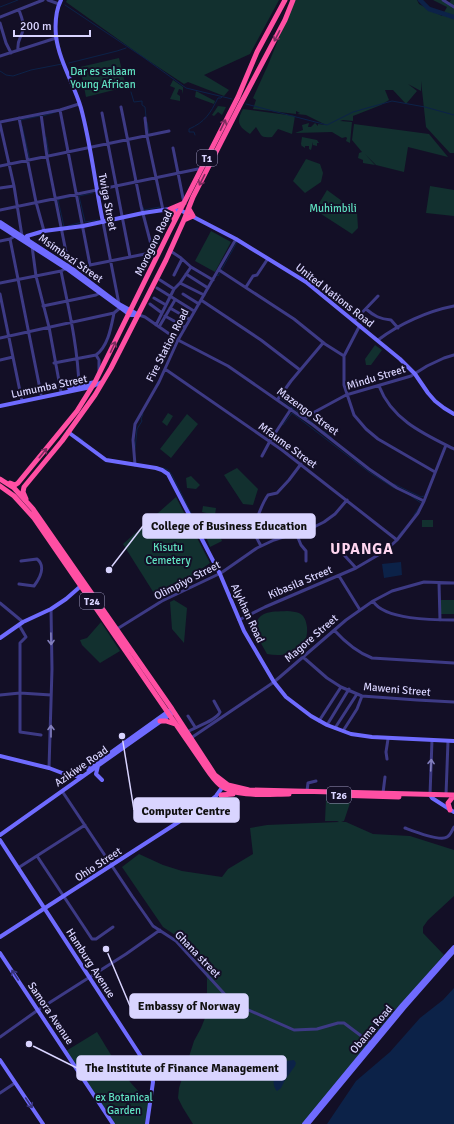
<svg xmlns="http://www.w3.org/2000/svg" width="454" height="1124" font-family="Signika,sans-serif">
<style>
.green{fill:#12302f}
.water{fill:#0c2248}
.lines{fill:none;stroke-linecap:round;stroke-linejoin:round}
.stream{stroke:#0c2248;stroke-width:1}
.river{stroke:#0c2248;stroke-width:4.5}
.street{stroke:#3d3a85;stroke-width:3}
.secondary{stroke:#6f6bff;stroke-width:4}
.highway{stroke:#ff4fa3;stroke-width:5}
.oneway{stroke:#7d2c5e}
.oneway2{stroke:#837fbc}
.oneway3{stroke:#38347d}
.labels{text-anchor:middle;stroke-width:4;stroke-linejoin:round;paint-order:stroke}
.shield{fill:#130f26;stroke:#9e99be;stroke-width:1}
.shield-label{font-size:10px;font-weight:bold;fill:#d9d4ff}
.park-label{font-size:11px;fill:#5fe0c0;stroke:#130f26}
.street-label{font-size:11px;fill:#d9d4ff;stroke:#130f26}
.district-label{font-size:15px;font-weight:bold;letter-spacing:1px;fill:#ffd6f0;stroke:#130f26}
.leader{fill:none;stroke:#d9d4ff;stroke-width:1.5}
.callout-dot{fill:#d9d4ff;stroke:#130f26;stroke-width:1.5}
.callout{fill:#d9d4ff;stroke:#d9d4ff;stroke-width:1.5}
.callout-label{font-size:12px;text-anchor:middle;font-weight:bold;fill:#111}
</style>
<rect width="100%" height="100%" fill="#130f26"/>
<!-- green -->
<path class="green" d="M67 0H279L250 54 204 75 229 90 224 96 188 82 184 84 143 57 66 2Z
M294 0H417L419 4 442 16 447 7 433 0H446L449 3 451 0H454V153H450L426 127 421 81V91L408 84 417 91 406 104 393 90H385L389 100 381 105 353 116V121L343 120 340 121 352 122 350 143 346 141 347 138 346 137 342 138 332 132 295 133 303 130 302 125 309 123 308 127H311L315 123 318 126V124L326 125 306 115 297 114 300 113 296 111V114L253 109 256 100 253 98 268 65Z
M119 58 126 87 86 97 80 67Z
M173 80 183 87V94L182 90 179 89 177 94 180 96V101L170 99 175 88 170 86Z
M196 91 215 101 214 104 195 97Z
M218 106 226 107 222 115 218 112 214 116 212 115Z
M243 109 295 116 292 134 278 129 272 137C260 138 262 136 256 127L250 134C238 126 236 122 243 109Z
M354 124 429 134 448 157 408 147 404 172 376 165 365 154 375 165 363 163V160L358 158 359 153 362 152 352 140Z
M302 137 317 140 319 143H317V146L313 145V142L311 150 309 149V146H305V148L302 146V147L301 144Z
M306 159 320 164 323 173 321 182 305 193 293 181Z
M430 186 454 190V216L426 213Z
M327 190 357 212 358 228 352 234 315 210Z
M211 231 231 242 215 272 195 261Z
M375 345 382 350 371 365H366L365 359Z
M168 413 173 416 167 426 162 422Z
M187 414 198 424 171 458 160 449Z
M237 468 258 489 253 505 243 504 224 475Z
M191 476 200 485 196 489 187 488 186 478Z
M176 497 210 563 196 573 199 578 157 598 123 544Z
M203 506 216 508 215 515 202 512Z
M422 520H433V527H422Z
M215 524 222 541 210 547 203 529Z
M174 600 187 608 184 643 172 629 170 602Z
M440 600H454V614H440Z
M287 611C291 611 296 612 299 613 305 616 306 621 307 627 309 651 287 658 267 654L254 631C257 610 270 612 287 611Z
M101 622 120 651 100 663 82 645 80 640 87 638Z
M326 799 351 800 344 821 341 822H346L373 834 410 836 454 850V896L428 920 423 927V933L444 955 370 1040 365 1049 307 1124H193L183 1108 178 1098 179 1088 194 1041 201 1028 207 1013V979L205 967 175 935 163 927 122 867 139 854 163 865 182 871 222 877 228 869 253 854 250 828 267 825 339 822 337 821H325Z
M97 1032C112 1056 126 1083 149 1100L146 1124H115L66 1051Z"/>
<!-- water -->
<path class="water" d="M401 562 402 575 384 578 382 564Z
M454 988V1124H327L356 1081 390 1052 420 1018 443 1000Z
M294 1060 296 1063 295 1066 285 1080 281 1088 277 1091C268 1081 279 1068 286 1061Z"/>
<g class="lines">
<!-- stream -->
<path class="stream" d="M65 5 143 57 186 88 232 99
M0 7 18 0
M69 63 117 51 126 48
M0 71 6 75 13 76 31 70 62 64
M131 92 134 102 142 101V105L145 107 146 117
M246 104 327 125 353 112 392 101 425 107 454 115
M43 116 56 112
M21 121V120L40 116
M147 122 149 133
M22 126 30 160
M195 135 194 132H189V129C205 122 210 114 218 98H221L222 97
M46 137 49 154
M99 191 106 190
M93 193 79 196 85 222 98 220
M76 196 82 222 64 227 58 200Z
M143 207 144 210 160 207
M217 275 218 276 237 242
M281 399 305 417
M308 419 313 423
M283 425 292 413 369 472 394 488
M324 431 332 438
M77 436 83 440
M135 449 137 429 142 421 141 419 143 414
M163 468 168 470 172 475 209 549
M394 484 421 497 424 496
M411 496 421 503
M414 515 420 506
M398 536 402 531
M274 602 286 597"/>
<!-- river -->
<path class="river" d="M420 0 429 9 454 17"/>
<!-- street -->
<path class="street" d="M48 0 59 4
M443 0 454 7
M0 17 43 0
M0 23 6 43 11 53
M18 50C17 39 21 39 23 30 25 24 21 16 19 10
M0 56 56 38
M121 107 141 206 153 252
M60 110 90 265
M102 113 130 257
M19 118 36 202 44 231
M145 118 147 136 163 210
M0 122 60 110 79 104
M0 124 14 186 22 236
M173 148 184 203
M0 166 169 131
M0 188 14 186
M0 210 198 169
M103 222 119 304
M10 239 41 394
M0 241 10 239 15 236
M32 246 36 276 49 327 61 392
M172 252 181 258 191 267 213 280
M219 270 294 319 325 344 344 356
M61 271C69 310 78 348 79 387
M73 271 90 265 150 253 158 254
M186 274 208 288
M174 275 182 259
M160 280 174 289
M0 283 61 271 69 267 47 157 41 114
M180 283 204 295
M246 287 253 276 257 275 267 260
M157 288 194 311
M0 294 22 401
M183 294 199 304
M154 298 166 305
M201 300 261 340 300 370
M150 304 162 313
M43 306 96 295 102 292
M170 308 189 319
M366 309C374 316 380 319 391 320L398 328
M139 315 145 317 178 340 228 366 313 425 369 469 397 488 424 501
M165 316 185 327
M354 321 378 296
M156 325 174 289 180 283 191 267
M360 325 344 356V385L354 415 366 429 378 439 435 472
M159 327 175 300
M0 338 114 313 121 307
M378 340C399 324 428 311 454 306
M96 355 99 360V371
M0 360 13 357
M54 363 96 355C108 346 111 328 114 313
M165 369 282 450 397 540
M379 386C392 420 424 434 454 449
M278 399 291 381 323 343
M305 419 309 415 346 395 411 376 427 366 444 358 454 355
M262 456 270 441 291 409
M135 465 133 440 135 424 159 382 178 340 236 239
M296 533 301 545 306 551V561
M338 542 345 556 356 568
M261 546C259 542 255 537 255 531 254 523 263 502 268 495L277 493 289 480 301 464
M339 576 360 610
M439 583 440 620
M19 584 34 586C40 578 46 566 37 559L21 561
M373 601C384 620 434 620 454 620
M0 603 23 622
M239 620 265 607 356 568 385 551 397 540 418 513 424 501 446 445
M19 625 26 637 20 643V732L41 735
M117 629 162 601 221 573 257 548 274 540 314 527 324 522 335 514 347 500
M334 630C345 642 356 652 372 658L454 663
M303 657 327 678 341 687 362 696 417 700 454 702
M0 695 20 693 51 695
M188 716 195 727
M319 721 341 687
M327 725 349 689
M335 728 357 694
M343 731 357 709 362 696
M187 732C195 727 217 720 220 712L214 701
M191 738 274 682 346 620 373 601 392 591 424 582 454 583
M387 759 386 752 388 739
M49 768 52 669 51 609
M62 791 132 896 153 926 176 941 230 1000 244 1008 294 1030 317 1029 338 1023H344L372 1044
M307 791 308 783 316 781
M383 793 385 777
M430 795 432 740
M446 795 448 741
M405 828C413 831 440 842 447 837 451 835 452 830 454 827
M37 856 92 939H96L113 927
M18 868 85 825
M0 1037 38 1010 126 954 160 930
M0 1093 15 1083"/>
<!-- secondary -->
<path class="secondary" d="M61 0C56 10 55 25 56 36 59 61 74 84 81 108 91 145 95 184 103 222
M0 222 74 270 119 304 139 315
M0 226 67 269 126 312 131 315H138
M28 239 27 236 44 231 83 226 143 213 170 209 182 211 236 239 306 282 400 359 415 374 428 393 435 401 444 408 454 414
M69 388 95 382
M0 406 91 387 102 382
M68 432 106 460 156 468 162 470 168 474 220 574 244 631 274 682 286 697 311 716 327 725 351 734 372 737 454 741
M0 638 23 622 51 609 66 599 82 585
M0 756 49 768 70 776H83
M98 766 96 774 102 780
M88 769 170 710
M430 795 432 798 454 812
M0 835 171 714
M0 840 151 1072 153 1082 147 1124
M0 937 205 805 216 796 224 785
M0 953 113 1124
M0 1060 43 1124
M304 1124 402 1005 454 947
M308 1124 404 1008 454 951"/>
<!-- highway -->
<path class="highway" d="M174 219V212L170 209 184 203
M184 220 193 216 189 209
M0 479 14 488 33 509 172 709 215 775 228 785 249 790 454 795
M10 483 15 485 18 483 77 411 95 382 169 232 238 97 257 52 285 0
M0 486 14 496 34 518 206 768C210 774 214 780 220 785 236 798 269 794 289 794
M26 499 23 492 24 487 62 441 95 395 111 368 166 260 184 220 193 197 239 107 285 20 293 0
M160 721H166L175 724
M221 795 233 794
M335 795 399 797
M450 810 448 803 452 798"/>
</g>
<!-- one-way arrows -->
<defs><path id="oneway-shaft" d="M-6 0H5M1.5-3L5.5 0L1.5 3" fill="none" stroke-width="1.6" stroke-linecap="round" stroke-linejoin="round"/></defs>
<g class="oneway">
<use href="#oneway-shaft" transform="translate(277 36) rotate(117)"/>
<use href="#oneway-shaft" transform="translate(223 125) rotate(-64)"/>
<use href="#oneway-shaft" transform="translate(202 180) rotate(117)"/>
<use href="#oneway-shaft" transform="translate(113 347) rotate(-65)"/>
<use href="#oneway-shaft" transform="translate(43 453) rotate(-51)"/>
</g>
<g class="oneway2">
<use href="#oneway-shaft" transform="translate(51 639) rotate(89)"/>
<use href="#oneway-shaft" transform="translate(51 731) rotate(-90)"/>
<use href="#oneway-shaft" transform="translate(431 765) rotate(-87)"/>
</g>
<g class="oneway3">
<use href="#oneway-shaft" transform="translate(15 975) rotate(-123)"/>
<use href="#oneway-shaft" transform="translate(29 1103) rotate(56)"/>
</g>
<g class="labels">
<!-- shield labels -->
<g class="shield">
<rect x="197" y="150" width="20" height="16" rx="3"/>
<rect x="80" y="593" width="24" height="16" rx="3"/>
<rect x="327" y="787" width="24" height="16" rx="3"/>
</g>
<g class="shield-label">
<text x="207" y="162">T1</text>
<text x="92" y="605">T24</text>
<text x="339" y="799">T26</text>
</g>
<!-- park labels -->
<g class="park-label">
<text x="103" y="75">Dar es salaam<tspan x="103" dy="13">Young African</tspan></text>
<text x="333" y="212">Muhimbili</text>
<text x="168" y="551">Kisutu<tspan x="168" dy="13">Cemetery</tspan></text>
<text x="124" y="1101">ex Botanical<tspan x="124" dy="13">Garden</tspan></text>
</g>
<!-- street labels -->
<g class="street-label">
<text transform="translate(108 202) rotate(79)" y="4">Twiga Street</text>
<text transform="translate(153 243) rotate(-64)" y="4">Morogoro Road</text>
<text transform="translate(71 258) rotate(35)" y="4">Msimbazi Street</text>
<text transform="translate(335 295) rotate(38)" y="4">United Nations Road</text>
<text transform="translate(167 345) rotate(-63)" y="4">Fire Station Road</text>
<text transform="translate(376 377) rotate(-17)" y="4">Mindu Street</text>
<text transform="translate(49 386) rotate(-12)" y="4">Lumumba Street</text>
<text transform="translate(308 411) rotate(36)" y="4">Mazengo Street</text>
<text transform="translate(288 445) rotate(36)" y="4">Mfaume Street</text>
<text transform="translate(187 580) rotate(-27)" y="4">Olimpiyo Street</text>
<text transform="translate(300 582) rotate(-23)" y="4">Kibasila Street</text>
<text transform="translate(248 613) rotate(65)" y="4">Alykhan Road</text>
<text transform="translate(311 638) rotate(-41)" y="4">Magore Street</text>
<text transform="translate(397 689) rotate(5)" y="4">Maweni Street</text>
<text transform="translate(81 766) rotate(-35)" y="4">Azikiwe Road</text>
<text transform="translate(98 864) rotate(-33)" y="4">Ohio Street</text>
<text transform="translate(198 954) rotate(46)" y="4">Ghana street</text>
<text transform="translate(91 963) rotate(57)" y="4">Hamburg Avenue</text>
<text transform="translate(51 1013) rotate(56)" y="4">Samora Avenue</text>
<text transform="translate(371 1029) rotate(-50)" y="4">Obama Road</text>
</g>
<!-- district labels -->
<g class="district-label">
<text x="362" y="554">UPANGA</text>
</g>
</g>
<!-- callouts -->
<path class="leader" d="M109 570L143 526M122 736L134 810M106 949L130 1006M29 1044L77 1068"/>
<g class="callout-dot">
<circle cx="109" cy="570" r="4"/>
<circle cx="122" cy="736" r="4"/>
<circle cx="106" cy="949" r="4"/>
<circle cx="29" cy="1044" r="4"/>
</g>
<g class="callout">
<rect x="143" y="514" width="172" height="24" rx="4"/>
<rect x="134" y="798" width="105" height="24" rx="4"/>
<rect x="130" y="994" width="118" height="24" rx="4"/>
<rect x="77" y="1056" width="209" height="24" rx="4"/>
</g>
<g class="callout-label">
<text x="229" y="530">College of Business Education</text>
<text x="186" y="815">Computer Centre</text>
<text x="189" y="1010">Embassy of Norway</text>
<text x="182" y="1072">The Institute of Finance Management</text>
</g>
<!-- scale -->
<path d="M14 30v6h76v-6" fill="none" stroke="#d9d4ff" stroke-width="2"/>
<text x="20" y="30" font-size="12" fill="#d9d4ff" stroke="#130f26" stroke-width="3" paint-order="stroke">200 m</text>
</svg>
